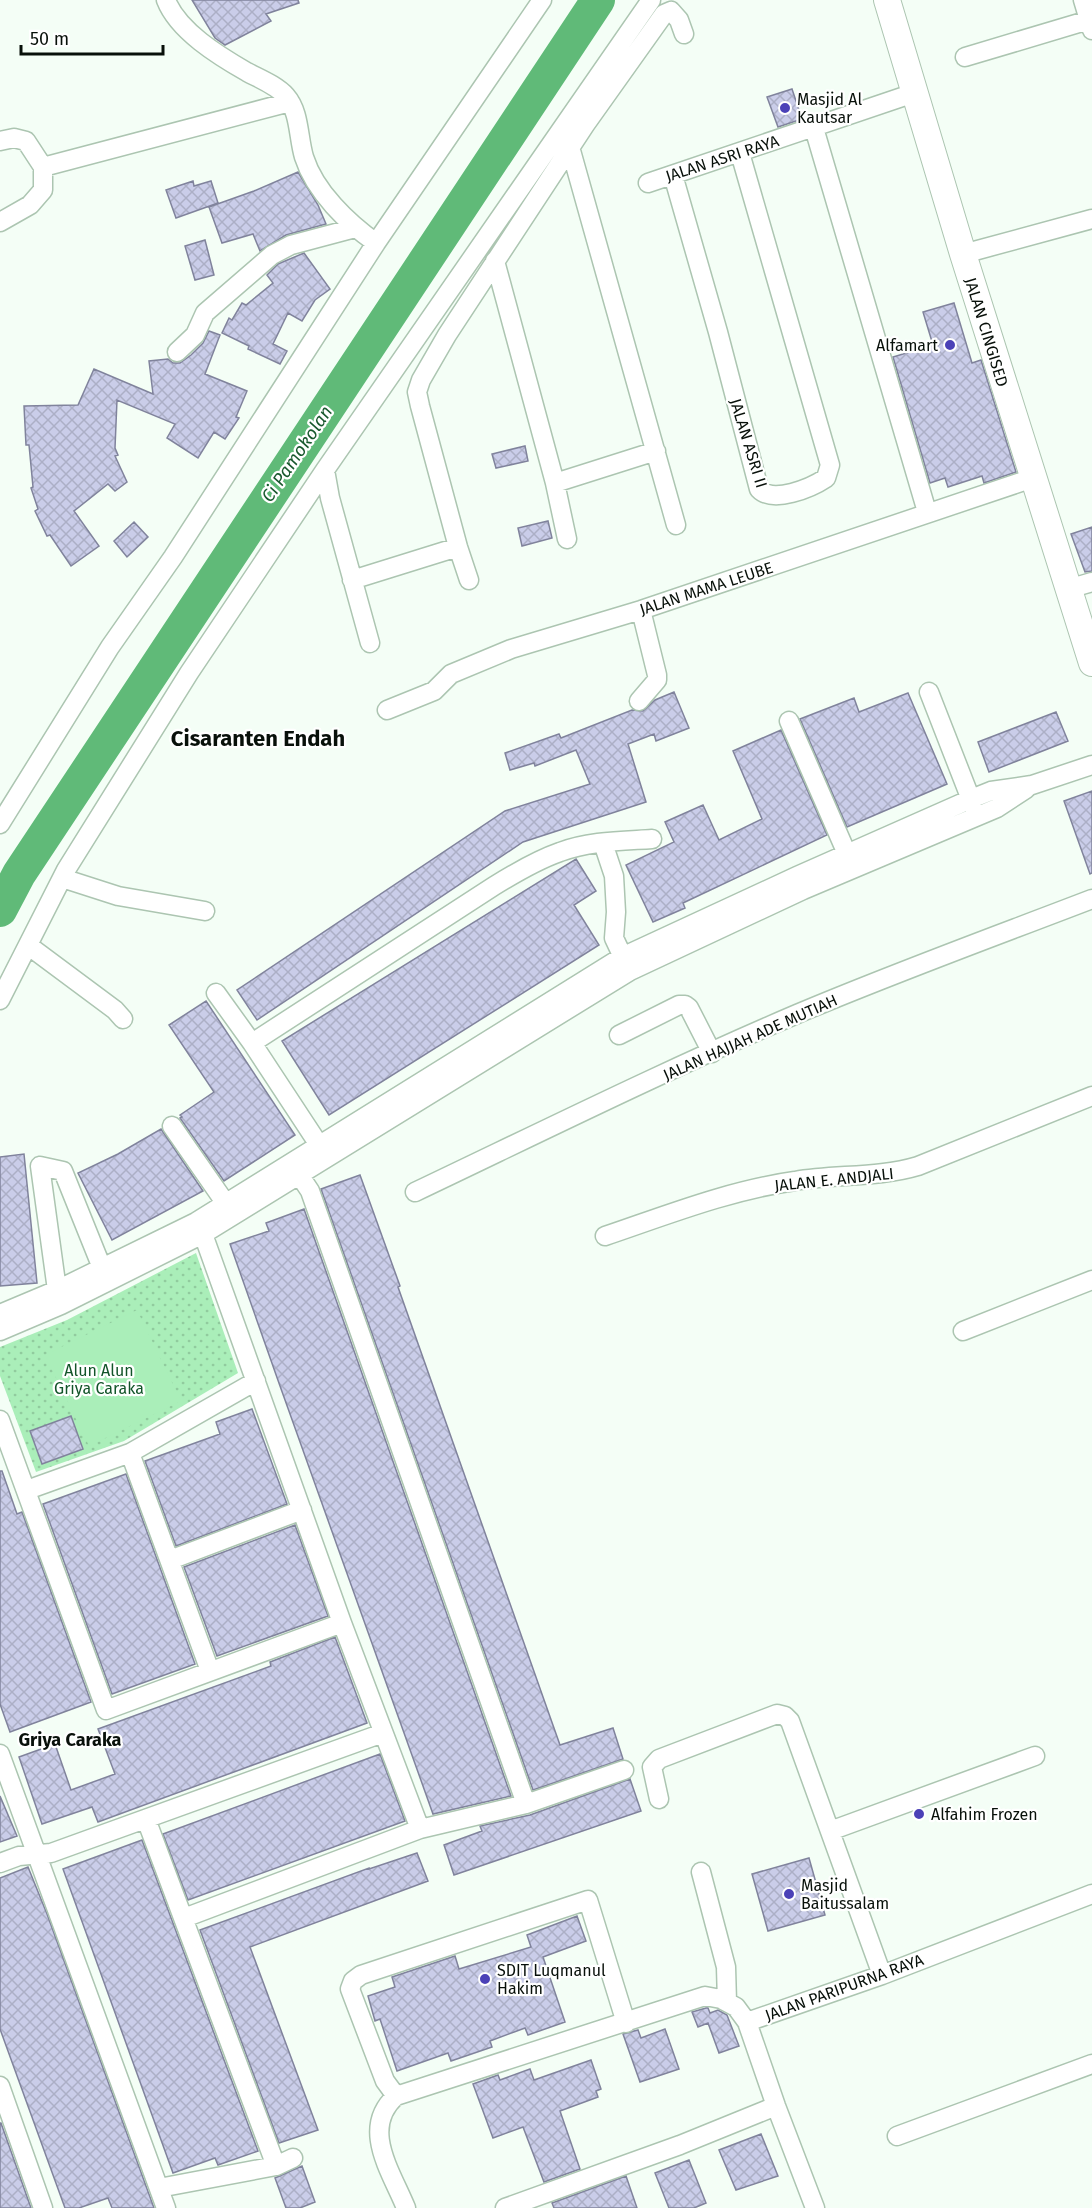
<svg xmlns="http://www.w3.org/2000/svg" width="1092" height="2208" font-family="'Fira Sans',sans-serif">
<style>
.park{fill:url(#park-dots)}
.pitch{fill:#aaeeb9}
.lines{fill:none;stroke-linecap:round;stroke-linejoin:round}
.river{stroke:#60ba78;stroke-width:34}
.building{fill:url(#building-cross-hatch);stroke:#80839c;stroke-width:1.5}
.street-casing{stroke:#acc5b1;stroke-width:21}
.secondary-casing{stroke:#acc5b1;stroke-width:28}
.street{stroke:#fff;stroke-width:18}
.secondary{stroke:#fff;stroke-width:26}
.poi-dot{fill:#4b41b7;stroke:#fff;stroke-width:2}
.labels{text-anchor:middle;stroke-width:4.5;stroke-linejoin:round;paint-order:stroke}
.poi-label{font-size:16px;fill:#08100a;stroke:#fff;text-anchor:start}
.street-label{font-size:16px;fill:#08100a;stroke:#fff}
.park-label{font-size:16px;fill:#125429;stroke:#fff}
.water-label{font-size:18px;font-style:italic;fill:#19592e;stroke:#fff}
.neighbourhood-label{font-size:18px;font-weight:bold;fill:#08100a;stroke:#fff}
.district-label{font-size:22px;font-weight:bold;fill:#08100a;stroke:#fff}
</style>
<defs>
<pattern id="park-dots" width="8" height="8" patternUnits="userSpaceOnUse" patternTransform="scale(1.5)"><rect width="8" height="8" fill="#aaeeb9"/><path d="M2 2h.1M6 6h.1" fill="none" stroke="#91cb9e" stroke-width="1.8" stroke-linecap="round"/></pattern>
<pattern id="building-cross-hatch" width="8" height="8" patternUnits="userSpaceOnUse" patternTransform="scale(1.5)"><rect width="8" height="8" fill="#cacde9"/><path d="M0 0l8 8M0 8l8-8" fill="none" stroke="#acafc6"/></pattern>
</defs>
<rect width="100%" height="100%" fill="#f4fef6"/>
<!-- park -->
<path class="park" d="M196 1253 238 1373 124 1441 36 1472 0 1376V1347L67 1320Z"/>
<!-- pitch -->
<path class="pitch" d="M137 1310 181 1401 89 1446 45 1355Z"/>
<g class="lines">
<!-- river -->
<path class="river" d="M0 910 19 874 598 0"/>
</g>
<!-- building -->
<path class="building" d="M192 0H298L299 3 266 14 271 21 225 45 215 38Z
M792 89 802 119 778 127 767 97Z
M298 172 318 205 326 224 286 235 260 251 253 234 222 243 209 207 254 191Z
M193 181 194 186 211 181 218 203 176 218 166 190Z
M205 240 214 275 195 280 185 246Z
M304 253 330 289 315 300 302 321 288 313 273 344 287 351 280 364 248 349 249 346 222 333 229 318 232 320 242 303 246 305 273 283 267 275 278 264Z
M954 303 972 363 981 360 1016 472 984 483 982 476 948 487 945 478 930 483 893 357 933 345 923 312Z
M209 331 220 335 205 374 247 391 236 417 239 418 225 439 214 432 198 458 167 438 175 424 117 400 115 448 118 455 115 456 127 482 115 491 108 484 74 511 99 546 71 566 50 535 47 536 35 511 38 509 31 488 33 487 29 445H26L24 406 78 405 94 369 153 394 149 361 168 359 173 363H180L191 355 203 343Z
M525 446 528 461 496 468 492 454Z
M548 521 552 538 522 546 518 528Z
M134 522 148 537 127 557 114 541Z
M1092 527V571L1085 572 1071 534Z
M674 692 689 728 656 741 654 734 628 744 646 802 523 842 257 1020 237 990 505 811 590 784 576 750 535 766 534 763 510 770 505 753 559 734 561 738 632 710 643 711 655 700Z
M908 693 947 784 847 827 800 719 854 698 859 712Z
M1056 712 1068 741 989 772 978 742Z
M781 730 827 835 683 903 685 908 653 922 626 865 674 842 665 822 703 805 719 840 762 819 733 751Z
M1092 791V873L1090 874 1064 801Z
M576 859 596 891 574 905 599 945 329 1115 282 1041Z
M206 1001 295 1135 224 1181 180 1118 182 1117 180 1115 214 1092 169 1025Z
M161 1129 203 1191 112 1240 78 1173 118 1154Z
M24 1154 37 1283 0 1286V1157Z
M360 1175 400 1286 398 1287 560 1745 613 1728 623 1759 533 1790 321 1189Z
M304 1209 511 1796 433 1814 280 1386 230 1244 269 1231 266 1223Z
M252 1409 287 1504 176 1546 145 1461 220 1434 216 1422Z
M71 1416 83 1449 42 1464 30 1431Z
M0 1471H2L17 1514 22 1512 91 1702 10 1732 0 1704Z
M126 1474 195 1664 112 1694 43 1504Z
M295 1525 328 1616 217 1656 184 1567Z
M335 1637 367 1723 98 1822 92 1807 42 1824 19 1757 55 1744 71 1790 115 1774 98 1729 271 1666 270 1662Z
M380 1754 405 1821 188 1900 163 1834Z
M630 1779 641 1811 454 1875 444 1845 482 1831 480 1826 530 1815Z
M0 1796 17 1836 0 1842Z
M142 1840 258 2151 218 2165 215 2158 173 2173 63 1869Z
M417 1853 428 1881 250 1947 318 2130 279 2143 200 1930 369 1868V1869Z
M809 1858 825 1915 768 1931 752 1874Z
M28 1867 47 1914 154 2208H112L108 2198 79 2208H65L57 2186 0 2029V1878Z
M577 1916 586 1941 543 1957 565 2022 528 2035 525 2028 490 2041 492 2047 451 2061 448 2053 397 2071 380 2019 375 2021 368 1996 395 1987 392 1977 455 1956 459 1969 531 1947 527 1935Z
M706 2008H708L710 2013 718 2010 727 2015 739 2046 719 2053 708 2023 698 2027 692 2012Z
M665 2029 679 2069 640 2082 623 2034 638 2030 641 2038Z
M591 2060 601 2089 596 2091 598 2097 560 2111 580 2169 544 2182 523 2127 493 2138 473 2084 498 2075 500 2080 530 2069 534 2080Z
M0 2123H1L31 2208H0Z
M761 2134 778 2176 736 2190 719 2150Z
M689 2160 706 2203 694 2208H669L655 2173Z
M302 2166 315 2202 300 2208H286L275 2178Z
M626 2176 637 2208H554L552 2203Z"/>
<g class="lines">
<defs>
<path id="street" d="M166 0C178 31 219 56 247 72 260 79 276 85 286 96 300 112 298 137 304 157 315 192 348 223 376 243
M1083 0 1092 30
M965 57 1089 20
M814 128 927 512
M0 141 14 138 26 141 43 167 290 102
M564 144 570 147 676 525
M673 175 718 332 759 489C773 504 811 488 826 478L830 465 740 153
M648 183 914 93
M0 222 30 205 43 190V167
M963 254 1092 219
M495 261 555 483 567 539
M177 352 195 335 205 313 272 255 291 245 355 228
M325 470 330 498 370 643
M555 483 656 451
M352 580 458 547
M469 580 458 547 420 406 417 392 421 380 447 335 585 125 664 14 671 11 679 20 684 34
M1068 589 1092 582
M929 692 975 810
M639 701 657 680V675L641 610
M387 710 434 691 451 674 511 649 641 610 1033 478
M789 721 847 854
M0 824 110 647 173 557 376 243 542 0
M603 843 614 876 616 912 614 938 628 968
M62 878 118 896 205 911
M29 946 115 1010 123 1019
M216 993 252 1043 325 1154
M0 1000 66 870 189 673 325 470 651 0
M619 1035 679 1005H685L689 1008 712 1053
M252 1043 494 886C515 873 537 860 560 852 589 841 622 841 652 839
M172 1126 231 1211
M294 1167 310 1191 526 1804
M415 1192C541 1132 668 1069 797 1014 894 973 993 937 1092 899
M197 1223 203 1234 342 1623 420 1829
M605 1236C667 1215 730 1190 795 1181 836 1174 878 1178 918 1166L1092 1096
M57 1290 40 1166 63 1171 102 1268
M0 1314 57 1290 196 1222 622 957 797 876 971 799 991 791 1032 785 1092 765
M0 1331 61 1305 203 1234 630 971 803 890 997 808 1026 789
M963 1331 1092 1280
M0 1420 106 1710 342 1623
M130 1453 210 1671
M27 1490 130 1453 256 1381
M170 1560 302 1510
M0 1754 166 2208
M659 1799 652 1767 659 1759 777 1714 785 1716 790 1721 882 1975
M146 1819 276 2166
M830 1831 1035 1756
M0 1863 19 1856 51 1853 383 1733
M701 1872 726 1967 727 2002
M184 1918 420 1829 526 1804 624 1770
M747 2022 882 1975 1092 1894
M0 2086 43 2208
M396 2096 385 2081 350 1989 353 1981 361 1975 588 1900 626 2023
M897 2136 1092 2064
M159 2188 276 2166 293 2158
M406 2208C391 2171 360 2128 396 2096L705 1996 721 1999 736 2007 747 2022 776 2106 815 2208
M505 2208 680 2145 776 2106"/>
<path id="secondary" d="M887 0 963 254 1092 663"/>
</defs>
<!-- street casing -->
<use href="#street" class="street-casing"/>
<!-- secondary casing -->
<use href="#secondary" class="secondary-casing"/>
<!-- street -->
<use href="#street" class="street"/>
<!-- secondary -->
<use href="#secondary" class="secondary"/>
</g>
<!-- markers -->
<g class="poi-dot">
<circle cx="785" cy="108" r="6"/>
<circle cx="950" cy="345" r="6"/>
<circle cx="919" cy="1814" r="6"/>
<circle cx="789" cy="1894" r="6"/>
<circle cx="485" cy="1979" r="6"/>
</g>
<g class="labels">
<!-- poi labels -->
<g class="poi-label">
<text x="797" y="105">Masjid Al<tspan x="797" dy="18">Kautsar</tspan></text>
<text x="938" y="351" text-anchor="end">Alfamart</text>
<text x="931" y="1820">Alfahim Frozen</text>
<text x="801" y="1891">Masjid<tspan x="801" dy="18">Baitussalam</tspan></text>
<text x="497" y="1976">SDIT Luqmanul<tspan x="497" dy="18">Hakim</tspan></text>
</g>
<!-- street labels -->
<g class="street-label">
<text transform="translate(722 158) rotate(-18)" y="6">JALAN ASRI RAYA</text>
<text transform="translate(987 332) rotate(73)" y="6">JALAN CINGISED</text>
<text transform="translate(749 443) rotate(73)" y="6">JALAN ASRI II</text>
<text transform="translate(706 588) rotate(-18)" y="6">JALAN MAMA LEUBE</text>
<text transform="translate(750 1037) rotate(-24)" y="6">JALAN HAJJAH ADE MUTIAH</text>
<text transform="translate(834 1179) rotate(-6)" y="6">JALAN E. ANDJALI</text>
<text transform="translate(844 1987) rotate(-20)" y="6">JALAN PARIPURNA RAYA</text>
</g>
<!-- park labels -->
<g class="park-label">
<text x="99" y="1376">Alun Alun<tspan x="99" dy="18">Griya Caraka</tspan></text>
</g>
<!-- water labels -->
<g class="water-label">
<text transform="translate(297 454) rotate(-56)" y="6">Ci Pamokolan</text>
</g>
<!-- neighbourhood labels -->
<g class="neighbourhood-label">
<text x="70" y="1746">Griya Caraka</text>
</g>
<!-- district labels -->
<g class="district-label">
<text x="258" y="746">Cisaranten Endah</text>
</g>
</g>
<!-- scale -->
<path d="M21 45v9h142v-9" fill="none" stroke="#08100a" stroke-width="3"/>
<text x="30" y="45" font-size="18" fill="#08100a" stroke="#ffffff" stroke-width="4.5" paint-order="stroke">50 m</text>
</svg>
